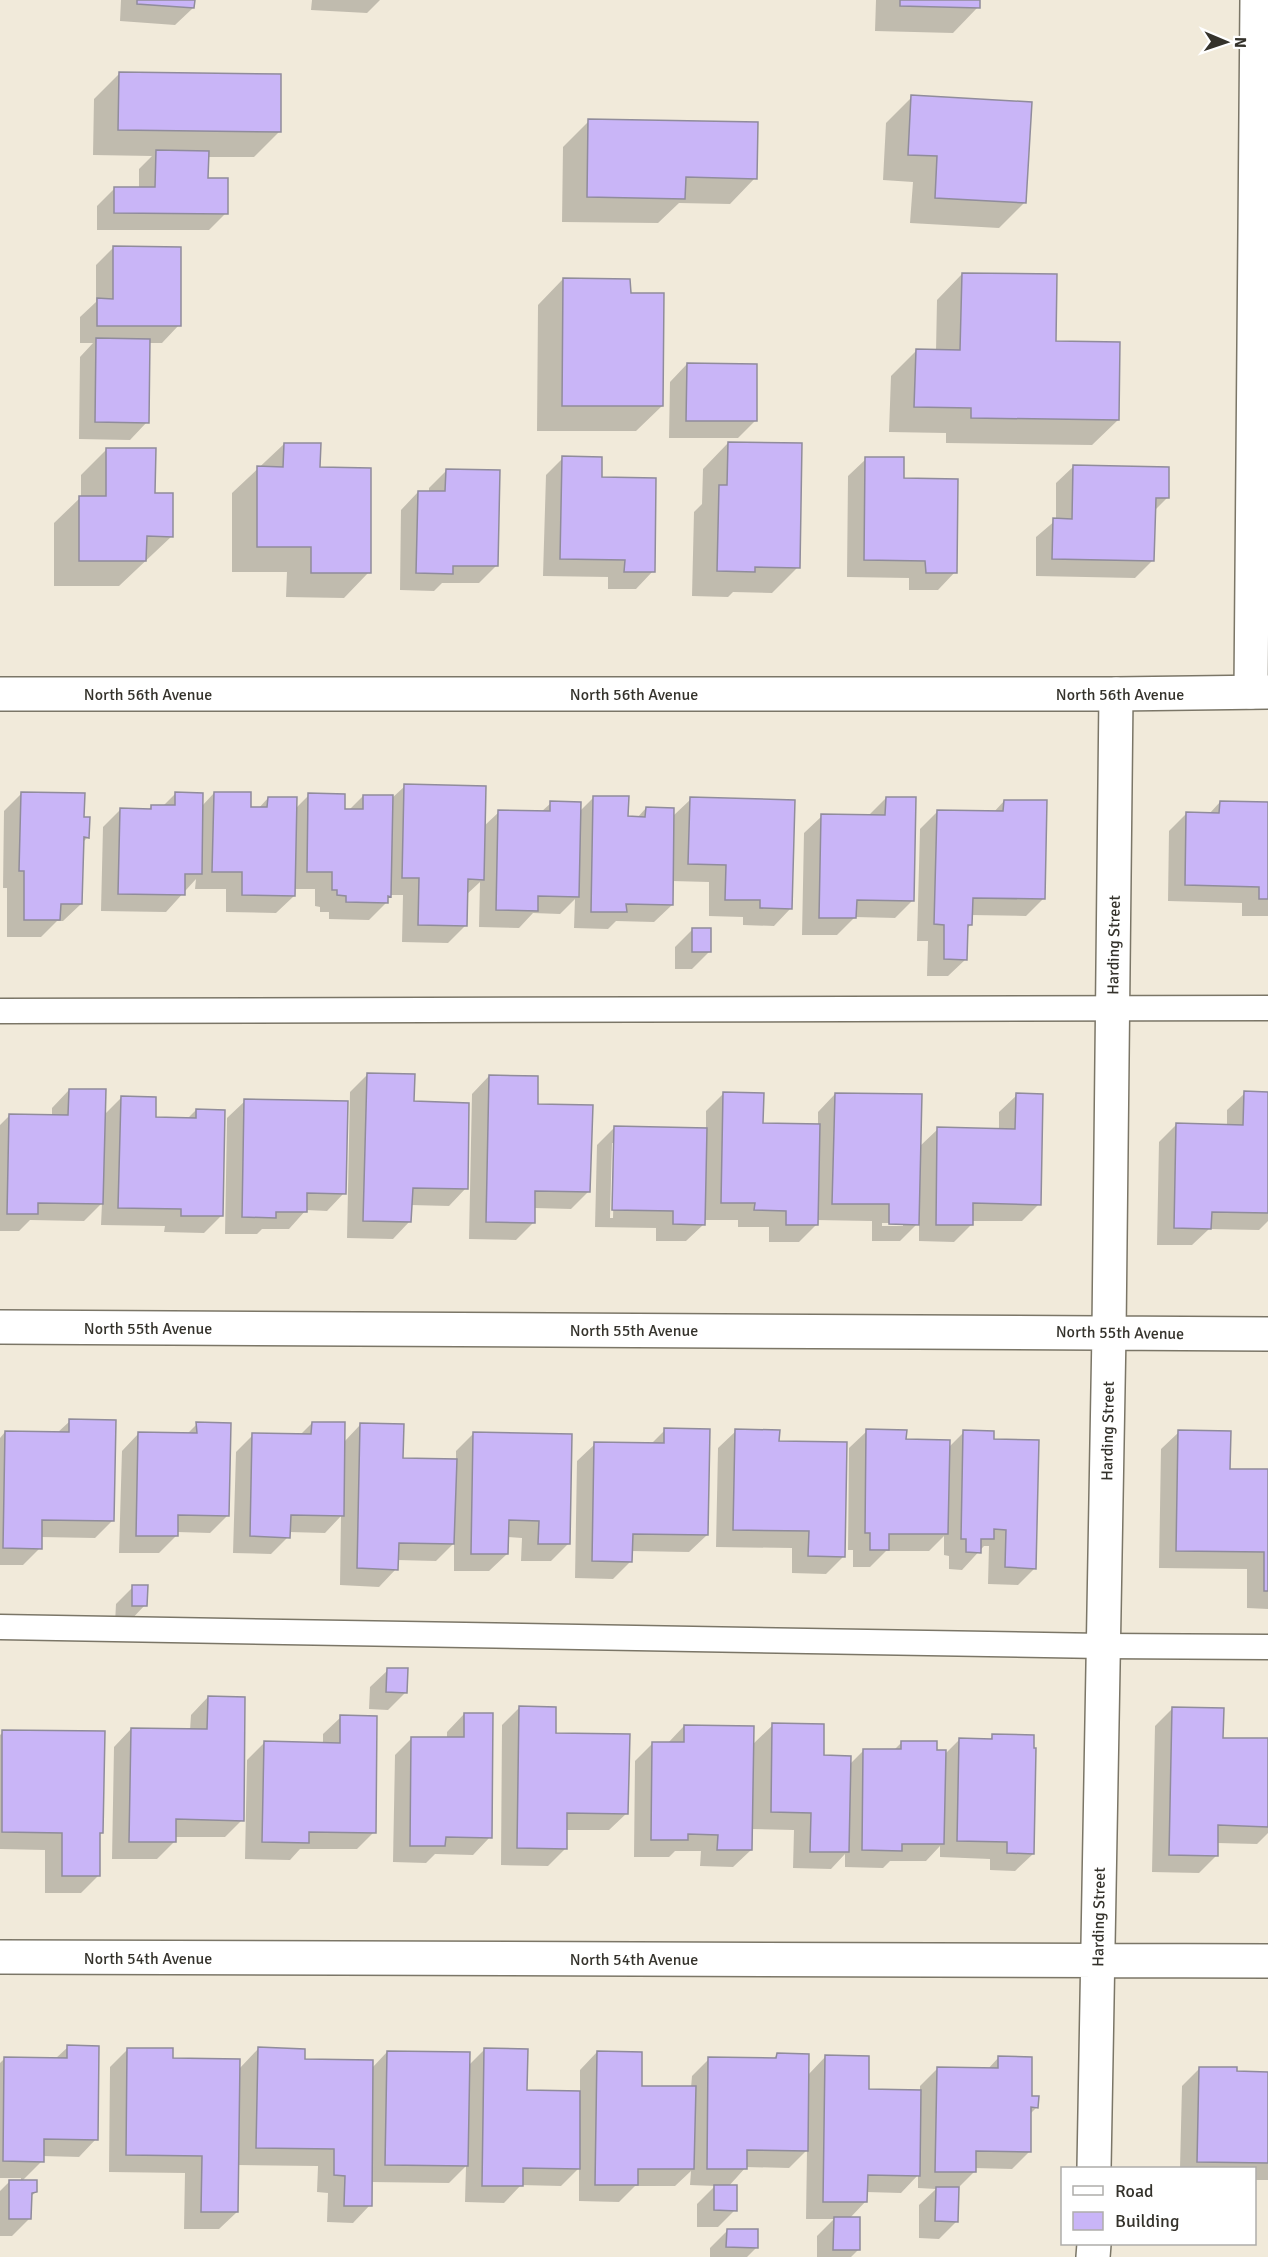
<svg xmlns="http://www.w3.org/2000/svg" width="1268" height="2257" font-family="Signika,sans-serif">
<style>
.shadow{fill:#0003;fill-rule:evenodd}
.building{fill:#c9b5f7;stroke:#908c9b;stroke-width:1.5}
.lines{fill:none;stroke-linecap:round;stroke-linejoin:round}
.service-casing{stroke:#7b7667;stroke-width:27}
.minor-casing{stroke:#7b7667;stroke-width:36}
.tertiary-casing{stroke:#7b7667;stroke-width:36}
.service{stroke:#fff;stroke-width:24}
.minor{stroke:#fff;stroke-width:33}
.tertiary{stroke:#fff;stroke-width:33}
.labels{text-anchor:middle;stroke-width:4.5;stroke-linejoin:round;paint-order:stroke}
.street-label{font-size:16px;fill:#34322b;stroke:#fff}
</style>
<rect width="100%" height="100%" fill="#f1eada"/>
<!-- shadow -->
<path class="shadow" d="M121 0H193V8L175 25 120 21Z
M312 0H380L367 13 311 10Z
M876 0H978V7L953 33 875 31Z
M119 74 279 132 254 157H207V179L226 213 209 230H97V206L115 188H139V169L152 156 93 155 94 99Z
M912 97 1025 202 999 228 910 223 913 182 883 180 886 123Z
M589 121 755 178 730 204 679 203 658 223 562 222 563 147Z
M113 248 179 325 162 343H148L147 422 130 440 79 439 80 357 93 343H80V317L96 302V265Z
M962 274 1054 343 1118 420 1092 445 946 443V433L889 432 891 376 916 351H936L937 300Z
M563 279 629 295 662 406 636 431H537L538 305Z
M687 364 755 421 738 438H669L670 382Z
M728 443 798 567 772 593 733 592 728 597 692 596 694 512 702 504 703 469Z
M284 444 319 469 369 572 344 598 286 597 287 572H232V493Z
M107 449 154 495 172 536 119 586H54V523L81 497V475Z
M563 458 600 478 653 571 636 589H608V577L543 576 546 475Z
M866 459 902 480 955 572 938 590H909V578L847 577 848 476Z
M1074 466 1167 498 1154 511 1153 560 1135 578 1036 576V537L1056 520V483Z
M447 470 497 565 479 583H442L434 591 400 590 401 510 418 492H429V488Z
M405 786 483 827 499 812H541L551 803 579 812 594 797 627 818H637L646 808 673 816 691 799 791 908 774 926 743 925V917L709 916V882L672 881V905L654 922 616 921 608 929 574 928 575 899 560 914 533 913 519 928 479 927 480 882 466 895V925L448 943 402 942 403 895H390L386 899V903L369 920 329 919V912H320V907L315 906V889H294V896L276 913 226 912V889H195L196 879 166 912 101 911 103 827 120 810H148L152 806H163L176 793 202 806 214 793 249 809H258L268 798 296 808 309 795 343 810H349L363 796 391 799Z
M21 794 82 819 88 837 82 843 81 904 63 921H57L41 937H7V888H3L4 811Z
M886 798 912 901 895 918 855 917 837 935H802L804 833 822 816H868Z
M1004 801 1044 898 1026 916 971 915V924L967 929 966 959 948 976H927L928 941H917L920 829 937 812 993 813Z
M1220 802 1268 803V916H1242V903L1168 901 1169 831 1186 814H1209Z
M693 929 709 952 692 969H675V947Z
M367 1075 466 1188 449 1206 411 1205 410 1221 393 1239 347 1238 350 1092Z
M489 1076 536 1105 589 1191 571 1209 534 1208V1222L516 1240 469 1239 472 1094Z
M69 1090 104 1115 121 1098 154 1119H187L196 1110 221 1216 204 1233 164 1232 165 1226 101 1225 102 1203 84 1221 30 1220 19 1231H0V1125L9 1116 52 1117V1108Z
M1245 1093H1268V1221L1259 1230 1209 1229 1192 1245H1157L1159 1142 1176 1125 1227 1126V1110Z
M723 1094 761 1124 818 1126V1112L835 1094 919 1147 938 1129 999 1130V1112L1017 1095 1039 1204 1022 1221H971V1225L954 1242 919 1241V1222L900 1241H872V1221L816 1220V1225L799 1242H769V1227H738V1220H704V1224L686 1241H656V1228L595 1227 597 1145 615 1127 706 1129V1111ZM612 1143H615L613 1218H610ZM882 1223H903V1226H882Z
M245 1101 344 1193 327 1211 306 1210 289 1229H262L257 1234H225L227 1118Z
M70 1421 113 1520 95 1538 40 1537V1548L23 1565H0V1438L5 1432 57 1433Z
M312 1423 344 1442 360 1425 402 1459 456 1460V1451L473 1434 568 1544 551 1561H521L522 1538 507 1537V1554L489 1571H454V1543L436 1561 397 1560 396 1569 379 1587 340 1585 341 1516 325 1533 289 1532 288 1537 271 1554 233 1553 236 1452 253 1435H300Z
M197 1424 227 1516 210 1533 177 1532V1535L159 1553H119L122 1451 139 1433 187 1434Z
M665 1430 707 1535 689 1552 631 1551V1561L613 1579 575 1578 577 1461 595 1444 650 1445Z
M736 1431 778 1443 844 1556 826 1574 792 1573V1548L716 1547 718 1448Z
M867 1431 905 1441 949 1447 964 1432 992 1441 1035 1568 1018 1585 988 1584 989 1546H984L962 1570 949 1569V1556L944 1555V1536L929 1551H886L870 1567H853V1550H848L849 1448Z
M1179 1432 1229 1470 1268 1471V1609L1247 1608V1569L1159 1568 1161 1449Z
M133 1587 145 1605 128 1623H115L116 1604Z
M388 1670 406 1692 388 1710 369 1709 370 1687Z
M208 1697 242 1820 225 1837H174V1842L157 1859H112L114 1747 131 1729 190 1731 191 1715Z
M519 1708 554 1735 627 1813 609 1830H566L565 1849 548 1866 501 1865 502 1725Z
M1172 1709 1221 1739 1268 1740V1833L1257 1844 1217 1843 1216 1856 1199 1873 1152 1872 1155 1726Z
M464 1714 490 1837 473 1855 435 1854 426 1863 393 1862 395 1755 412 1738H447V1732Z
M341 1717 374 1832 357 1849H300L290 1860 245 1859 247 1760 264 1743 323 1744V1734Z
M773 1725 822 1757 850 1764 864 1750 893 1751 902 1742 945 1754 960 1739 989 1740 993 1736 1033 1854 1015 1871 990 1870V1859L940 1857V1846L926 1861H890L883 1868 845 1867V1854L831 1869 793 1868 794 1830 751 1829V1850L733 1867 700 1866 701 1851H675L669 1857H634L635 1761 653 1743 667 1744 684 1726 752 1745Z
M3 1732 102 1832 99 1835 98 1876 81 1893H45V1850L0 1849V1735Z
M68 2047 96 2139 79 2157 42 2156V2161L22 2181 36 2192 30 2197 29 2219 12 2236H0V2191L10 2181H21V2178H0V2063L5 2058 55 2059Z
M128 2049 171 2060 239 2069 258 2049 303 2061 372 2068 387 2052 468 2066 485 2049 526 2092H580V2070L597 2052 640 2087 691 2088 692 2076 709 2059 772 2060 777 2055 808 2075 826 2056 867 2091H920V2086L937 2069 987 2070 999 2057 1037 2107 1030 2114V2151L1012 2169 974 2168V2172L957 2189V2221L939 2239 919 2238V2205L936 2189 918 2188V2175L901 2193 866 2192V2201L849 2219 858 2250 851 2257H817V2236L834 2219H806L807 2150 789 2168 746 2167 728 2187 735 2210 718 2227H697V2204L715 2186 690 2185 691 2171 675 2186H635L619 2202 579 2201V2168L561 2186 521 2185 504 2203 465 2202 466 2166 449 2183 370 2182V2205L353 2223 327 2222 328 2193 317 2192 318 2166 237 2165V2212L219 2229H184L185 2173 109 2172 110 2067Z
M1200 2068 1235 2073 1266 2074 1268 2072V2180H1254V2168H1180L1182 2086Z
M728 2230 757 2247 747 2257H710V2248Z"/>
<!-- building -->
<path class="building" d="M137 0H195L194 8 137 4Z
M900 0H980V8L900 6Z
M119 72 281 74V132L118 130Z
M911 95 1032 102 1026 203 935 198 937 156 908 155Z
M588 119 758 122 757 179 686 177 685 199 587 197Z
M156 150 209 151 208 178H228V214L114 213V187H155Z
M113 246 181 247V326H97V298L113 299Z
M962 273 1057 274 1056 341 1120 342 1119 420 971 418V408L914 407 916 349 960 350Z
M563 278 630 279 631 293H664L663 406H562Z
M96 338 150 339 149 423 95 422Z
M687 363 757 364V421H686Z
M728 442 802 443 800 568 755 567V572L717 571 719 485H727Z
M284 443H321L320 467 371 468V573H311V547H257V466L283 467Z
M106 448H156L155 493H173V537L147 536 146 561H79V496H106Z
M562 456 602 457V477L656 478 655 572H624L625 560 560 559Z
M865 457H904V478L958 479 957 573H926L925 561 864 560Z
M1073 465 1169 467V498H1156L1154 561 1052 559 1053 518 1072 519Z
M446 469 500 470 498 566H453V574L416 573 418 491H445Z
M404 784 486 786 484 880 468 879 467 926 418 925 419 878H402Z
M21 792 85 793 84 817H90L89 838 84 837 82 904H61L60 920H24V871H19Z
M175 792 203 793 202 874H185V895L118 894 120 808 151 809V805H175Z
M214 792H251V807H267L268 797H297L295 896 242 895V872H212Z
M308 793 345 794V809H363V795H393L391 897 388 896V903L346 902V896L337 895V890H332V872H307Z
M593 796H629L628 816 645 817 646 807 674 808 673 905 626 904 627 912H591Z
M690 797 795 800 792 909 760 908V900H725L726 865 688 864Z
M886 797H916L914 901 857 900 856 918H819L821 814 885 815Z
M1004 800H1047L1045 899 973 898 972 925H968L967 960 944 959V925L934 924 937 810 1003 811Z
M550 801 581 802 579 897 538 896V911L496 910 498 810 550 811Z
M1220 801 1268 802V899H1259V887L1185 885 1186 812 1219 813Z
M692 928H711V952H692Z
M367 1073 415 1074 414 1101 469 1103 468 1189 413 1188 411 1222 363 1221Z
M489 1075 538 1076V1104L593 1105 590 1192 535 1191V1223L486 1222Z
M69 1089H106L103 1204 38 1203V1214H7L9 1114 68 1115Z
M1244 1091 1268 1092V1213L1212 1212 1211 1229 1174 1228 1176 1123 1243 1125Z
M723 1092 764 1093 763 1123 820 1124 818 1225H786V1211L754 1210 755 1203H721Z
M835 1093 922 1094 919 1225 889 1224V1204H832Z
M1016 1093 1043 1094 1041 1205 973 1203V1225H936L937 1127 1015 1129Z
M121 1096 156 1097V1117L196 1118V1109L225 1110 223 1216H181V1209L118 1208Z
M244 1099 348 1101 346 1194 307 1193V1212H276V1218L242 1217Z
M614 1126 707 1128 705 1225 673 1224V1211L612 1210Z
M69 1419 116 1420 114 1521 42 1520V1549L3 1548 5 1431 69 1432Z
M196 1422 231 1423 229 1516 178 1515V1536H136L138 1432 197 1433Z
M312 1422H345L344 1516 291 1515 290 1538 250 1536 252 1433 311 1434Z
M360 1423 404 1424 403 1458 457 1459 454 1544 399 1543 398 1570 357 1568Z
M664 1428 710 1429 708 1535 633 1534 632 1562 592 1561 594 1442 664 1443Z
M735 1429 780 1430 779 1441 847 1442 845 1557 808 1556 809 1531 733 1530Z
M866 1429 907 1430 906 1439 950 1440 948 1534H889V1550H870V1533H865Z
M963 1430 994 1431V1439L1039 1440 1036 1569 1005 1567 1006 1530 994 1529V1539H981V1553L966 1552V1539H961Z
M1178 1430 1231 1431 1230 1469H1268V1591H1264V1552L1176 1551Z
M473 1432 572 1434 570 1544H538L539 1521 509 1520 508 1554H471Z
M132 1585H148L147 1606H132Z
M387 1668H408L407 1693 386 1692Z
M208 1696 245 1697 244 1821 176 1819V1842H129L131 1728 207 1729Z
M519 1706 556 1707V1733L630 1734 628 1814 567 1813V1849L517 1848Z
M1172 1707 1224 1708 1223 1738H1268V1827L1218 1825V1856L1169 1855Z
M464 1713H493L492 1838 446 1837 445 1846H410L411 1737H464Z
M340 1715 377 1716 376 1833 309 1832V1843L262 1842 264 1741 340 1743Z
M772 1723 824 1724V1755L851 1756 849 1852H810L811 1813 771 1812Z
M684 1725 754 1726 752 1850H717L718 1835 688 1834V1840H651L652 1742H684Z
M2 1730 105 1731 103 1833H100V1876H62V1833L2 1832Z
M992 1734 1034 1735V1748H1036L1034 1854 1007 1853V1842L957 1841 959 1738 992 1739Z
M901 1741H937V1750H946L944 1844H902V1851L862 1850 863 1749H901Z
M67 2045 99 2046 98 2140 44 2139V2162L3 2161 4 2057 67 2058Z
M258 2047 305 2049V2059L373 2060 372 2206H344L345 2176 334 2175V2149L256 2148Z
M127 2048H173V2058L240 2059 238 2212H201L202 2156 126 2155Z
M484 2048 528 2049 527 2090 580 2091V2169L523 2168V2186H482Z
M387 2051 470 2052 468 2166 385 2165Z
M597 2051 642 2052V2086H696L694 2169H638V2185H595Z
M777 2053 809 2054 808 2151 747 2150V2169H707L708 2057 776 2058Z
M825 2055 869 2056V2089L921 2090 920 2176 868 2175 867 2202H823Z
M998 2056 1032 2057V2096H1039L1038 2108 1031 2107V2152L976 2151V2172H935L937 2067 998 2068Z
M1199 2067H1237V2071L1268 2072V2163L1197 2162Z
M9 2180H37V2192L32 2193 31 2219H9Z
M714 2185H737V2211L714 2210Z
M936 2187H959L958 2222 935 2221Z
M834 2217H860V2250H833Z
M727 2229H758V2248L726 2247Z"/>
<g class="lines">
<defs>
<path id="service" d="M0 1011 1268 1008
M0 1627 1102 1646 1268 1647"/>
<path id="minor" d="M1251 692 1257 0
M0 1327 1268 1334
M0 1957 1268 1961
M1094 2168 1109 1332 1116 694
M1093 2257 1094 2244"/>
<path id="tertiary" d="M0 694H1116L1268 692"/>
</defs>
<!-- service casing -->
<use href="#service" class="service-casing"/>
<!-- minor casing -->
<use href="#minor" class="minor-casing"/>
<!-- tertiary casing -->
<use href="#tertiary" class="tertiary-casing"/>
<!-- service -->
<use href="#service" class="service"/>
<!-- minor -->
<use href="#minor" class="minor"/>
<!-- tertiary -->
<use href="#tertiary" class="tertiary"/>
</g>
<g class="labels">
<!-- street labels -->
<g class="street-label">
<text x="148" y="700">North 56th Avenue</text>
<text x="634" y="700">North 56th Avenue</text>
<text x="1120" y="700">North 56th Avenue</text>
<text transform="translate(1113 945) rotate(-89)" y="6">Harding Street</text>
<text x="148" y="1334">North 55th Avenue</text>
<text x="634" y="1336">North 55th Avenue</text>
<text transform="translate(1120 1332) rotate(1)" y="6">North 55th Avenue</text>
<text transform="translate(1107 1431) rotate(-89)" y="6">Harding Street</text>
<text transform="translate(1098 1917) rotate(-89)" y="6">Harding Street</text>
<text x="148" y="1964">North 54th Avenue</text>
<text x="634" y="1965">North 54th Avenue</text>
</g>
</g>
<!-- legend -->
<rect x="1061" y="2167" width="195" height="78" fill="#ffffff" stroke="#aeadaa" stroke-width="1.5"/>
<rect x="1073" y="2186" width="30" height="9" fill="#ffffff" stroke="#aeadaa" stroke-width="1.5"/>
<text x="1115" y="2197" font-size="18" fill="#34322b">Road</text>
<rect x="1073" y="2212" width="30" height="18" fill="#c9b5f7" stroke="#aeadaa" stroke-width="1.5"/>
<text x="1115" y="2227" font-size="18" fill="#34322b">Building</text>
<!-- north arrow -->
<g transform="translate(1226 42) rotate(92)" stroke="#ffffff" stroke-width="4.5" paint-order="stroke">
<path d="M0-4.5L10 22L0 15L-10 22Z" fill="#34322b"/>
<text y="-9" font-size="16" font-weight="bold" text-anchor="middle" fill="#34322b">N</text>
</g>
</svg>
